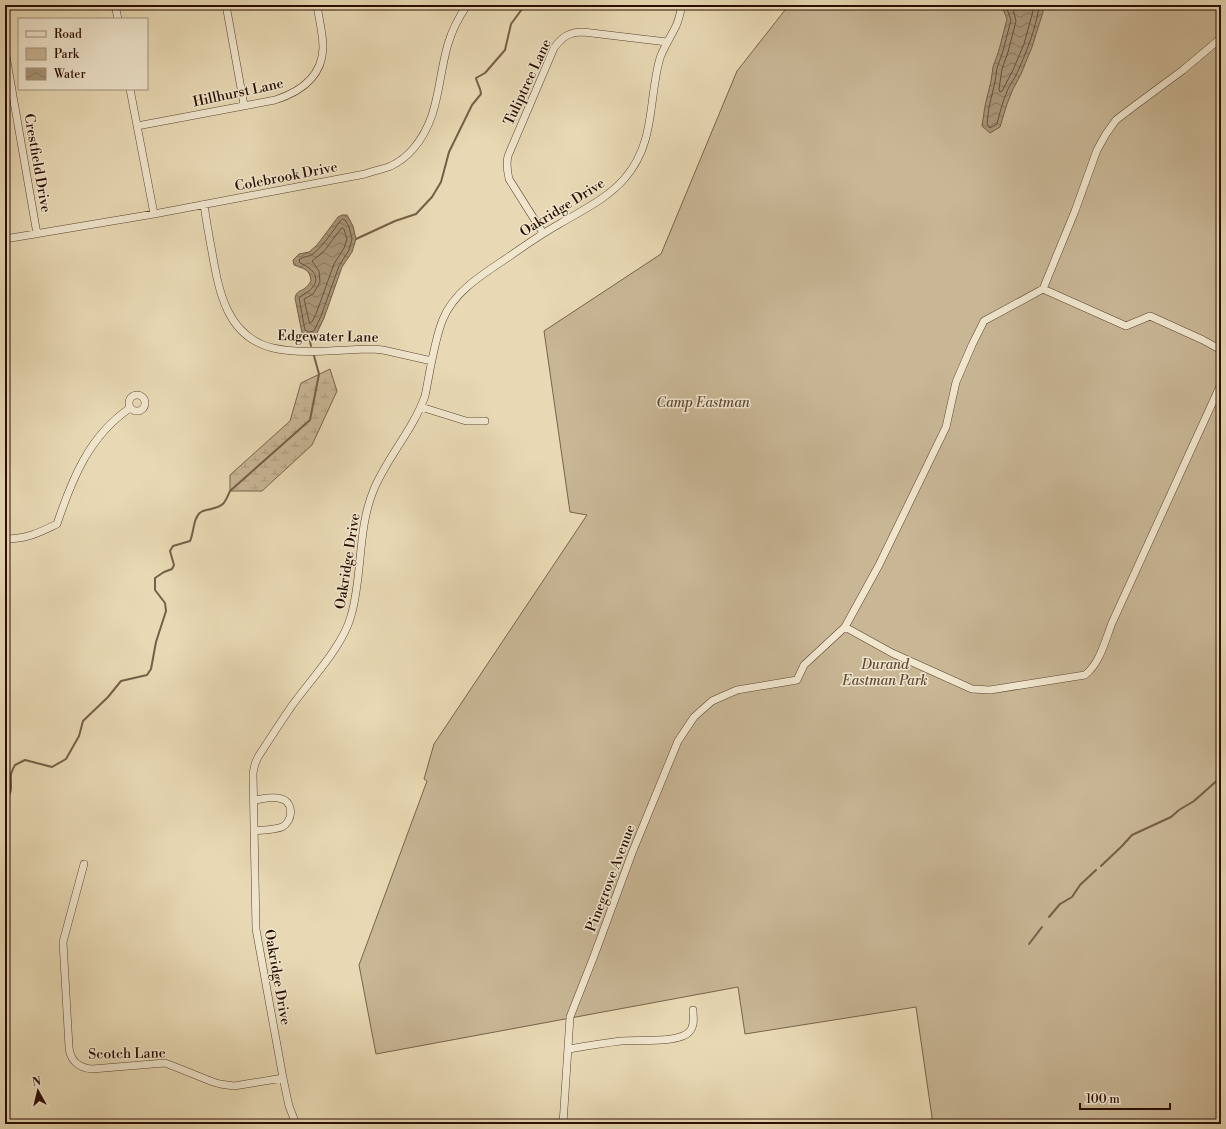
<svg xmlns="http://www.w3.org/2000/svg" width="1226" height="1129" font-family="'Libre Bodoni',serif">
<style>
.wetland{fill:url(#wetland-marsh);stroke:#79624a}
.park{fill:#c8b695;stroke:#79624a}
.water{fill:url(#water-waves);stroke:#755e47}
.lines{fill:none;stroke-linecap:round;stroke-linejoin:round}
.shore{stroke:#68503c;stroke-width:1}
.stream{stroke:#755e47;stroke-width:2}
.minor-casing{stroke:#5a402d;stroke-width:8}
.minor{stroke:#f0e6ce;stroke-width:7}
.labels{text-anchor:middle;stroke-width:3;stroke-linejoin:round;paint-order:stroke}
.street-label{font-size:14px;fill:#2a0d00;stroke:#f0e6ce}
.park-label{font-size:14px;font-style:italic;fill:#614834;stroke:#f0e6ce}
</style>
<defs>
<pattern id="wetland-marsh" width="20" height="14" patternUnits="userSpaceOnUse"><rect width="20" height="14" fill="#c8b695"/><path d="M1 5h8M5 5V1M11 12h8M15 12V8" fill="none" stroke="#ac9b7f"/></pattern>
<pattern id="water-waves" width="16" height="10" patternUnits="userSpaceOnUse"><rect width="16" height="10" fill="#a79477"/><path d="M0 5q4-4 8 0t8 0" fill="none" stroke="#88775f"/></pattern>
</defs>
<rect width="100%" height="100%" fill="#e8d9b4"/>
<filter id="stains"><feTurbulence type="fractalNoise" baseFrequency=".005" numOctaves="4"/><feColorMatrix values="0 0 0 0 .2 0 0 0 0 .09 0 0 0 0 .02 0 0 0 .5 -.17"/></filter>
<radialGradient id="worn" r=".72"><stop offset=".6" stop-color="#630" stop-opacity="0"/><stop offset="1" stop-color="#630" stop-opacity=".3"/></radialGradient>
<!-- wetland -->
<path class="wetland" d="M330 369 337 391 312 445 262 491H230V475L290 421 301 383Z"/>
<!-- park -->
<path class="park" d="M789 5H1221V1124H933L916 1007 745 1034 738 987 376 1054 359 965 427 781 424 779 434 744 587 515 570 512 544 331 661 254 737 71Z"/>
<!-- water -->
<path class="water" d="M1004 5H1042L1043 12 1032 47 1021 74 1013 89 1007 104 1000 127 990 133 982 126 985 106 991 81 993 67 999 50 1007 19 1003 9Z
M342 215H347L353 226 356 239 352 252 342 267 324 318 316 335 309 337 302 333 295 298C296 292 300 291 304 289 307 287 309 284 311 281 310 269 304 269 294 265L293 260 299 254 309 252 317 245 338 217Z"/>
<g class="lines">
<!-- shore -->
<path class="shore" d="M1007 5V9L1011 20 1003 51 997 68 995 82 989 107 987 124 990 128 997 124C1000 112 1003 100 1008 89 1011 83 1015 78 1017 73 1025 56 1038 23 1039 5
M1012 5 1016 21 1008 52 1002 69 999 89 1000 92 1002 91 1013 70 1024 44 1033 11 1034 5
M343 219 345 220 349 227 352 239 349 250 339 266 321 316 314 331 309 332 305 330 299 298C302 294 305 294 309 291 323 279 313 268 300 263L299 260C303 256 309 257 313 254 324 245 332 232 341 220Z
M342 228 344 229 347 239 344 248 334 264 316 314 312 322 310 323 309 321 304 299 313 294 320 282 319 271 312 261 324 251Z"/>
<!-- stream -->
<path class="stream" d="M356 239 395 221 416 214 432 197 441 182 449 152 472 105 481 94C481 88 477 84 476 78L485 73 505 50 511 24 525 5
M309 337 311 346
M5 801C14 791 10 786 11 774 12 771 13 768 15 765L25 760 52 767 66 759 79 736 83 721 108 697 121 681 147 675 151 669 156 642 166 611 165 603 155 590V578L164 572 172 569 174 565 170 551 173 546 190 541C194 533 193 517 201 512 204 510 208 510 211 509 224 506 225 503 230 491L310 420 319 374 314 356
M1101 866 1122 846 1132 835 1171 817 1179 810 1194 801 1221 777
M1049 917 1060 904 1072 897 1080 885 1096 870
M1029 944 1042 927"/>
<defs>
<path id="minor" d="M115 5 118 19
M226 5 244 105
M5 50 37 234
M130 89 154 214
M137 126 275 100C300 92 322 77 323 48 323 34 319 19 317 5
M204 204C206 220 209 236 212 252 219 292 227 337 273 348 303 355 342 349 373 349L383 350 432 361
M543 233 509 179C507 170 506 164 508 156L554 48C562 37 569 32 583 32L667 42
M5 239 154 214 365 174C374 171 383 169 391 166 399 162 407 156 413 149 440 118 437 81 448 44 452 30 459 17 467 5
M1043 289 1126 326 1150 316 1203 340 1221 350
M129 403a8 8 0 1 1 16 0a8 8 0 1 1-16 0Z
M421 407 466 421H485
M5 539C27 539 38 533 57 524 72 479 89 436 130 408
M845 627 892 653 972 689 990 690 1085 675C1100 663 1105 641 1112 623L1221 384
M254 800C262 799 273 796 282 799 294 803 293 821 282 827 274 830 263 830 254 831
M84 864 63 942 69 1047C70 1060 78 1068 92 1069L165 1063 178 1068 213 1082 220 1084 234 1086 283 1078
M569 1049C586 1046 604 1043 621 1041 638 1039 680 1044 690 1031 695 1025 693 1017 693 1010
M296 1124 289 1106 283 1078 256 929 253 773 255 764 258 757C269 740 280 723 291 707 310 680 342 648 351 616 363 575 357 529 374 489 388 456 413 430 425 396 430 372 434 341 443 319 455 290 485 273 510 256 527 244 543 233 561 223 583 210 608 198 625 178 656 142 648 100 660 58 664 47 670 38 675 28 679 21 680 13 682 5
M563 1124 570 1017 594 956 632 853 678 741 694 717 712 701 737 690 797 680 804 665 845 627 879 565 946 427 956 382 972 345 984 321 1043 289 1075 211 1097 150 1106 134 1116 120 1129 110 1183 70 1221 38"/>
</defs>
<!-- minor casing -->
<use href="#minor" class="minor-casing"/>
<!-- minor -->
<use href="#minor" class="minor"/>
</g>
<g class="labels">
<!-- street labels -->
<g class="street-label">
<text transform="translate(527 82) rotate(-65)" y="5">Tuliptree Lane</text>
<text transform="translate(238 92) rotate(-12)" y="5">Hillhurst Lane</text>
<text transform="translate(38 163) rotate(80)" y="5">Crestfield Drive</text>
<text transform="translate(286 176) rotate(-11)" y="5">Colebrook Drive</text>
<text transform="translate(562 207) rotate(-32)" y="5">Oakridge Drive</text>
<text transform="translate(328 336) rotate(1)" y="5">Edgewater Lane</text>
<text transform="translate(347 561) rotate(-81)" y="5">Oakridge Drive</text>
<text transform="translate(610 878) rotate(-69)" y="5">Pinegrove Avenue</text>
<text transform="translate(278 977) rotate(80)" y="5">Oakridge Drive</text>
<text transform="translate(127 1053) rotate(-1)" y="5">Scotch Lane</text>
</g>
<!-- park labels -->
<g class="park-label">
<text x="703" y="407">Camp Eastman</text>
<text x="885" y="669">Durand<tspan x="885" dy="16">Eastman Park</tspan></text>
</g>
</g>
<!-- margin -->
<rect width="1226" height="1129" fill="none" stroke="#e8d9b4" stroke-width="20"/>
<rect x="6" y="6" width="1214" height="1117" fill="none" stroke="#2a0d00" stroke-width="2"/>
<rect x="10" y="10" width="1206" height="1109" fill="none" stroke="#2a0d00"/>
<!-- legend -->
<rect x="18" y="18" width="130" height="72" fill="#f0e6ce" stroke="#a18f7c"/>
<rect x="26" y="31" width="20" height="6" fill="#f0e6ce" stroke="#a18f7c"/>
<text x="54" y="38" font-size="12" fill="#2a0d00">Road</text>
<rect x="26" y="48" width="20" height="12" fill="#c8b695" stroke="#a18f7c"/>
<text x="54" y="58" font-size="12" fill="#2a0d00">Park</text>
<rect x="26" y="68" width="20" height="12" fill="url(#water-waves)" stroke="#a18f7c"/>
<text x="54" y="78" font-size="12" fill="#2a0d00">Water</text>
<!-- north arrow -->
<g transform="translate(38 1091) rotate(352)" stroke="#f0e6ce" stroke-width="3" paint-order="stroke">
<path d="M0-3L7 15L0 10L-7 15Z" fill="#2a0d00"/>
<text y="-6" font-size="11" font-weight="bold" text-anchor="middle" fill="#2a0d00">N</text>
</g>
<!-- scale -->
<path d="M1080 1103v6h90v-6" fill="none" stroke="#2a0d00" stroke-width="2"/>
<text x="1086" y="1103" font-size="12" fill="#2a0d00" stroke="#f0e6ce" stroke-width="3" paint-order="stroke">100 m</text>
<rect width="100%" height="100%" filter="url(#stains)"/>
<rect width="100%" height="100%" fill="url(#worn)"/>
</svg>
